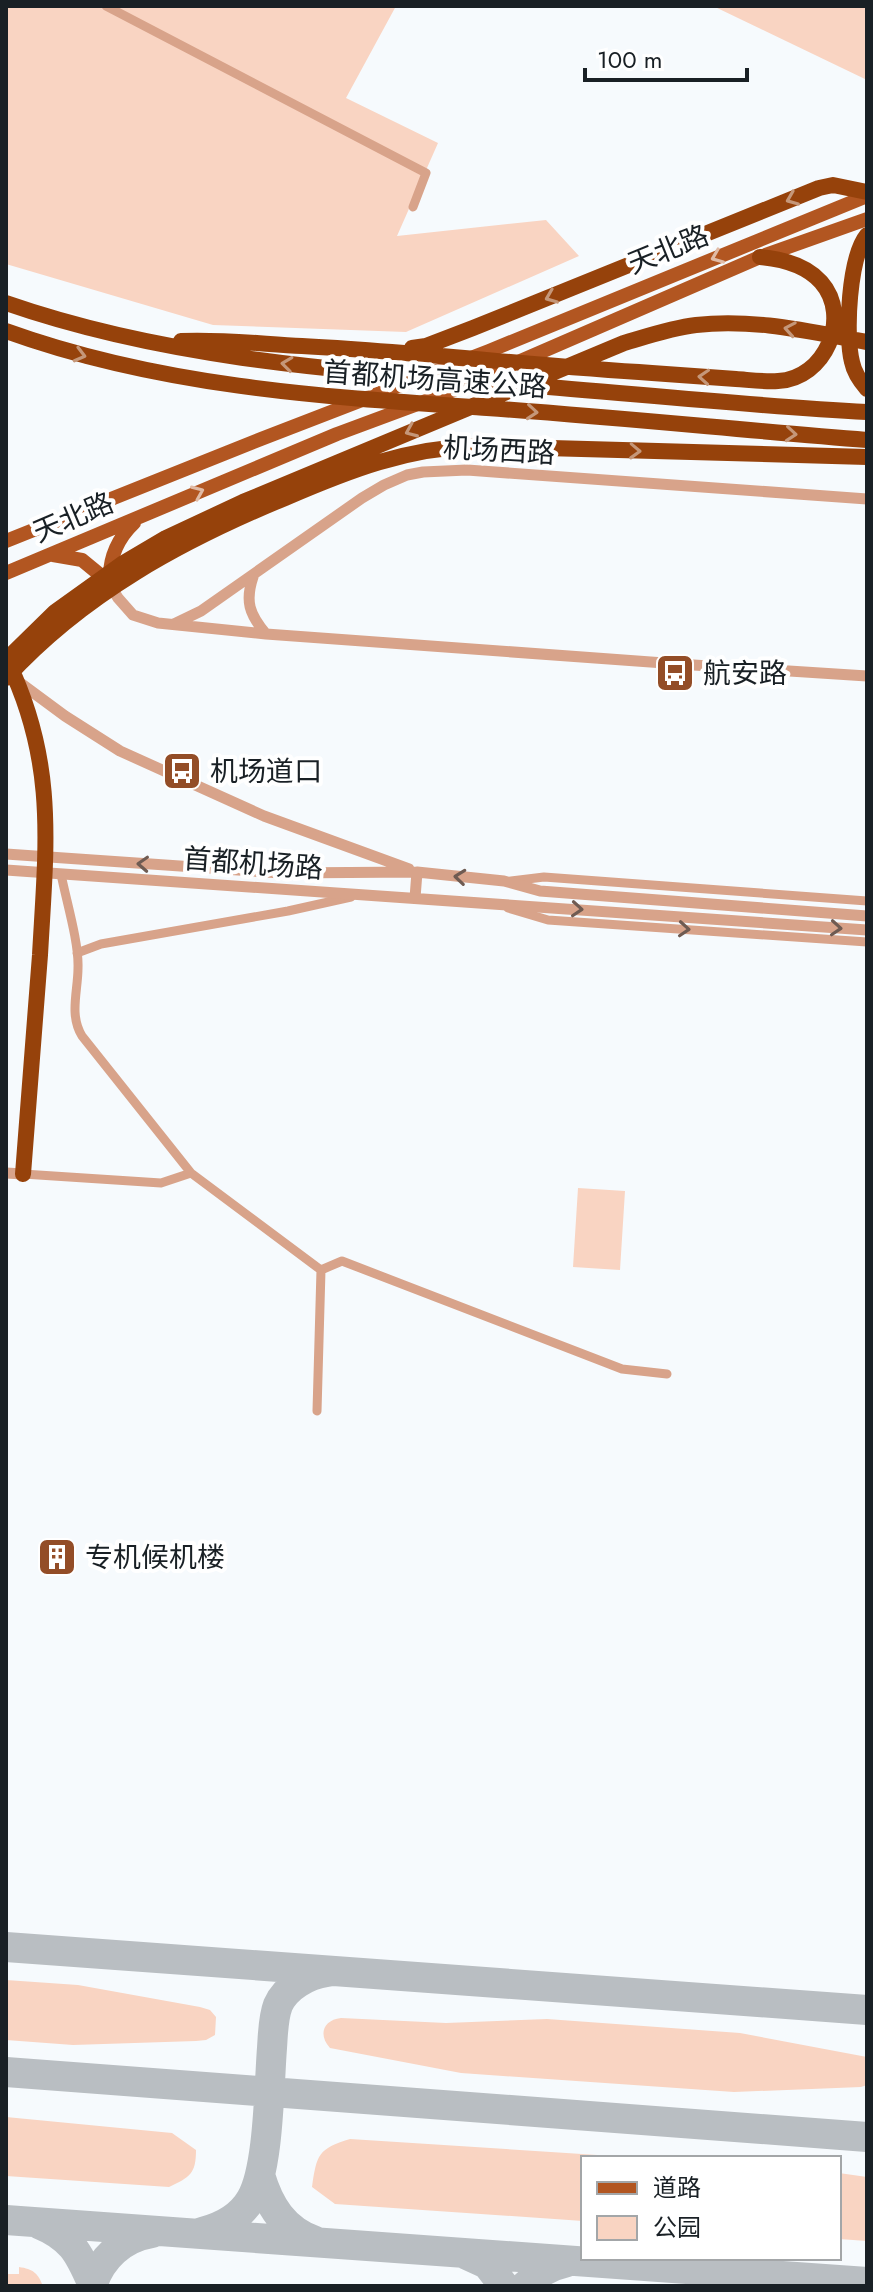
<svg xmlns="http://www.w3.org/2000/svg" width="873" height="2292" font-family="Jost,'Noto Sans SC',sans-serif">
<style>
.green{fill:#f9d4c2}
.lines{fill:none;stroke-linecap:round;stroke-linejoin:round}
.taxiway{stroke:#b9bec2;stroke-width:30}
.minor{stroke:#d8a38a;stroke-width:9}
.tertiary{stroke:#d8a38a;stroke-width:11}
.primary{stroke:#b25621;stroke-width:14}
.motorway{stroke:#96420b;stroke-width:16}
.oneway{stroke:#c59779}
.oneway2{stroke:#e0bba6}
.oneway3{stroke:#6f5b52}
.labels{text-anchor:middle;stroke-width:8;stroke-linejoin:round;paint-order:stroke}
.street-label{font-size:28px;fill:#192025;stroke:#fff}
.poi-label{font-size:28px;fill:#192025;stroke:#fff;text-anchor:start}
</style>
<rect width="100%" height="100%" fill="#f6fafd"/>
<!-- green -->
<path class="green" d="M6 6H396L346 98 438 143 397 236 546 220 579 256 406 332 213 325 6 264Z
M713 6H867V80Z
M578 1188 625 1191 620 1270 573 1267Z
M6 1980 78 1985 200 2007 210 2010 216 2017 215 2035 206 2040 196 2041 73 2045 6 2040Z
M341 2018 446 2023 547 2019 740 2033 867 2057V2085L861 2087 734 2092 461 2073 330 2048C318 2035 323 2020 341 2018Z
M6 2117 172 2133 196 2150C196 2174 190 2177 169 2187L6 2176Z
M350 2139 644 2158H583V2221L335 2204 312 2187C317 2154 318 2149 350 2139Z
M839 2173 867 2177V2241L839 2239Z
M19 2267C33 2269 38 2273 43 2286H6V2274H19Z"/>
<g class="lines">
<!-- taxiway -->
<path class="taxiway" d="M6 1947 867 2010
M6 2072 867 2137
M260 2175C269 2206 284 2230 315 2241
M6 2220 867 2282
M39 2224C71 2237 79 2253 92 2283
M202 2232C222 2227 240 2218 251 2199 269 2169 269 2085 272 2048 273 2034 273 2018 278 2005 286 1987 307 1975 327 1972
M463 2253 487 2264 504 2286
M92 2286C101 2258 122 2238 152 2233
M525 2286C538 2274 549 2266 567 2262"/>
<!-- minor -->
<path class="minor" d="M106 6 426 173 413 207
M61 874C66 900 79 942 78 968 78 991 69 1015 82 1036L191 1173 321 1270 317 1411
M511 881 544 877 867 901
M508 908 548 920 867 942
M77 953 101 944 288 911 351 897
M23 1174 161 1183 191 1173
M321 1270 342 1261 622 1369 667 1374"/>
<!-- tertiary -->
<path class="tertiary" d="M253 577C245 601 249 614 266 634
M110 585 118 598 133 615 158 623 266 634 678 664 867 676
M174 624 201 611 362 498 384 485 407 475 423 472 467 470 867 499
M19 682 65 716 120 751 264 816 409 869
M6 854 281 873 417 872 504 881 540 891 867 916
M6 870 867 930
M415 898 417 872
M6 1173 23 1174"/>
<!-- primary -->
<path class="primary" d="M6 541 261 439 489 351 867 196
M53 555 82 560 110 583
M6 573 337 434 442 395 760 257 867 219
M110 579C109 557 119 537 134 523"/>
<!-- motorway -->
<path class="motorway" d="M867 235C849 257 845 334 852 362 854 372 860 381 867 389
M6 303C173 361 349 371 524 385 638 394 752 406 867 412
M6 331C161 387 324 397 487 408 614 417 741 430 867 440
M181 341C221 339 262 344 302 346 419 352 535 366 652 373 680 375 708 377 736 379 750 380 765 382 778 381 825 379 852 317 821 282 806 265 782 259 760 257
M412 348 426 346 473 328 819 188 833 185 867 192
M6 660 55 612 122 564 166 538 243 502 624 343C648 336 671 328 696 325 753 318 811 332 867 342
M8 662C57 764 46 846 40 955 35 1028 29 1101 23 1174
M6 678C83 594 181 541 285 498 350 470 406 448 477 446L867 457"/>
</g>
<!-- one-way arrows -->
<defs><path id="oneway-chevron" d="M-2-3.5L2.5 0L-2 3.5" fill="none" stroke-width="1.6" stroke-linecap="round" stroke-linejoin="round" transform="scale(2)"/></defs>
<g class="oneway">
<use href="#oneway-chevron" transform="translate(792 199) rotate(158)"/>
<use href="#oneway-chevron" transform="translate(551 297) rotate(158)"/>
<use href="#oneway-chevron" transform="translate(790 329) rotate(-170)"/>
<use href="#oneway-chevron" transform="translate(80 355) rotate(15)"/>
<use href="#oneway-chevron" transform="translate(287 364) rotate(-173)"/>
<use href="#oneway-chevron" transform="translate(704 377) rotate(-176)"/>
<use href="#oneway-chevron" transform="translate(532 412) rotate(5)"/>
<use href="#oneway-chevron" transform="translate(411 431) rotate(157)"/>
<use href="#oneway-chevron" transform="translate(791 434) rotate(5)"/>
<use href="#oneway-chevron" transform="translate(635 451) rotate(2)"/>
</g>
<g class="oneway2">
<use href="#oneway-chevron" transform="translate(717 257) rotate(158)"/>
<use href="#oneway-chevron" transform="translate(198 492) rotate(-23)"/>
</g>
<g class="oneway3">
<use href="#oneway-chevron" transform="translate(143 864) rotate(-177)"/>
<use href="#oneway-chevron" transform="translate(460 877) rotate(-174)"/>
<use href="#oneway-chevron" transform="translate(577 909) rotate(4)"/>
<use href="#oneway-chevron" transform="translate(836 928) rotate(4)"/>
<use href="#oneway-chevron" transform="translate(684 929) rotate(4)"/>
</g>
<!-- icons -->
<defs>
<symbol id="bus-square" viewBox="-11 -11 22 22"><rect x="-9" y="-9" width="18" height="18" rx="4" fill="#934d27" stroke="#fff"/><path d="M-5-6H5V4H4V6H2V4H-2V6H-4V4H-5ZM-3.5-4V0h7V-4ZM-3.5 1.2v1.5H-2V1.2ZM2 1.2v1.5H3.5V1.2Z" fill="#fff"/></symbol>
<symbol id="building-square" viewBox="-11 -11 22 22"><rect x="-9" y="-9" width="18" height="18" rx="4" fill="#934d27" stroke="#fff"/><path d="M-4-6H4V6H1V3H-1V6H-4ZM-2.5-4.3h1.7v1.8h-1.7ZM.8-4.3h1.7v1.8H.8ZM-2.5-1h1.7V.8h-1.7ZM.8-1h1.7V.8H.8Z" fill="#fff"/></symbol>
</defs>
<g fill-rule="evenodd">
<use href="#bus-square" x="653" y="651" width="44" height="44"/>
<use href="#bus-square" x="160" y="749" width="44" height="44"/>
<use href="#building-square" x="35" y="1535" width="44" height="44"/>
</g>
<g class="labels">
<!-- street labels -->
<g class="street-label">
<text transform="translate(668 249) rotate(-22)" y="10">天北路</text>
<text transform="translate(435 379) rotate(4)" y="10">首都机场高速公路</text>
<text transform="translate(499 450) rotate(3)" y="10">机场西路</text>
<text transform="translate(73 517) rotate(-23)" y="10">天北路</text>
<text transform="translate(253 863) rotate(4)" y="10">首都机场路</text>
</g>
<!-- poi labels -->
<g class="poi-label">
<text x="703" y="683">航安路</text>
<text x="210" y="781">机场道口</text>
<text x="85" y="1567">专机候机楼</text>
</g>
</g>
<!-- border -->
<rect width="873" height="2292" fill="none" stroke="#192025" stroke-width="16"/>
<!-- legend -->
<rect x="581" y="2156" width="260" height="104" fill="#ffffff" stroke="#a3a6a8" stroke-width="2"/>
<rect x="597" y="2182" width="40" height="12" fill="#b25621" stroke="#a3a6a8" stroke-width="2"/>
<text x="653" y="2196" font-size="24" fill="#192025">道路</text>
<rect x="597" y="2216" width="40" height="24" fill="#f9d4c2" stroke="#a3a6a8" stroke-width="2"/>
<text x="653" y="2236" font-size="24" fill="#192025">公园</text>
<!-- scale -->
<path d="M585 68v12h162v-12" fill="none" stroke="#192025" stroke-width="4"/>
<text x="597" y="68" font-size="24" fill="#192025" stroke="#ffffff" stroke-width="6" paint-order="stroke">100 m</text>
</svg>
